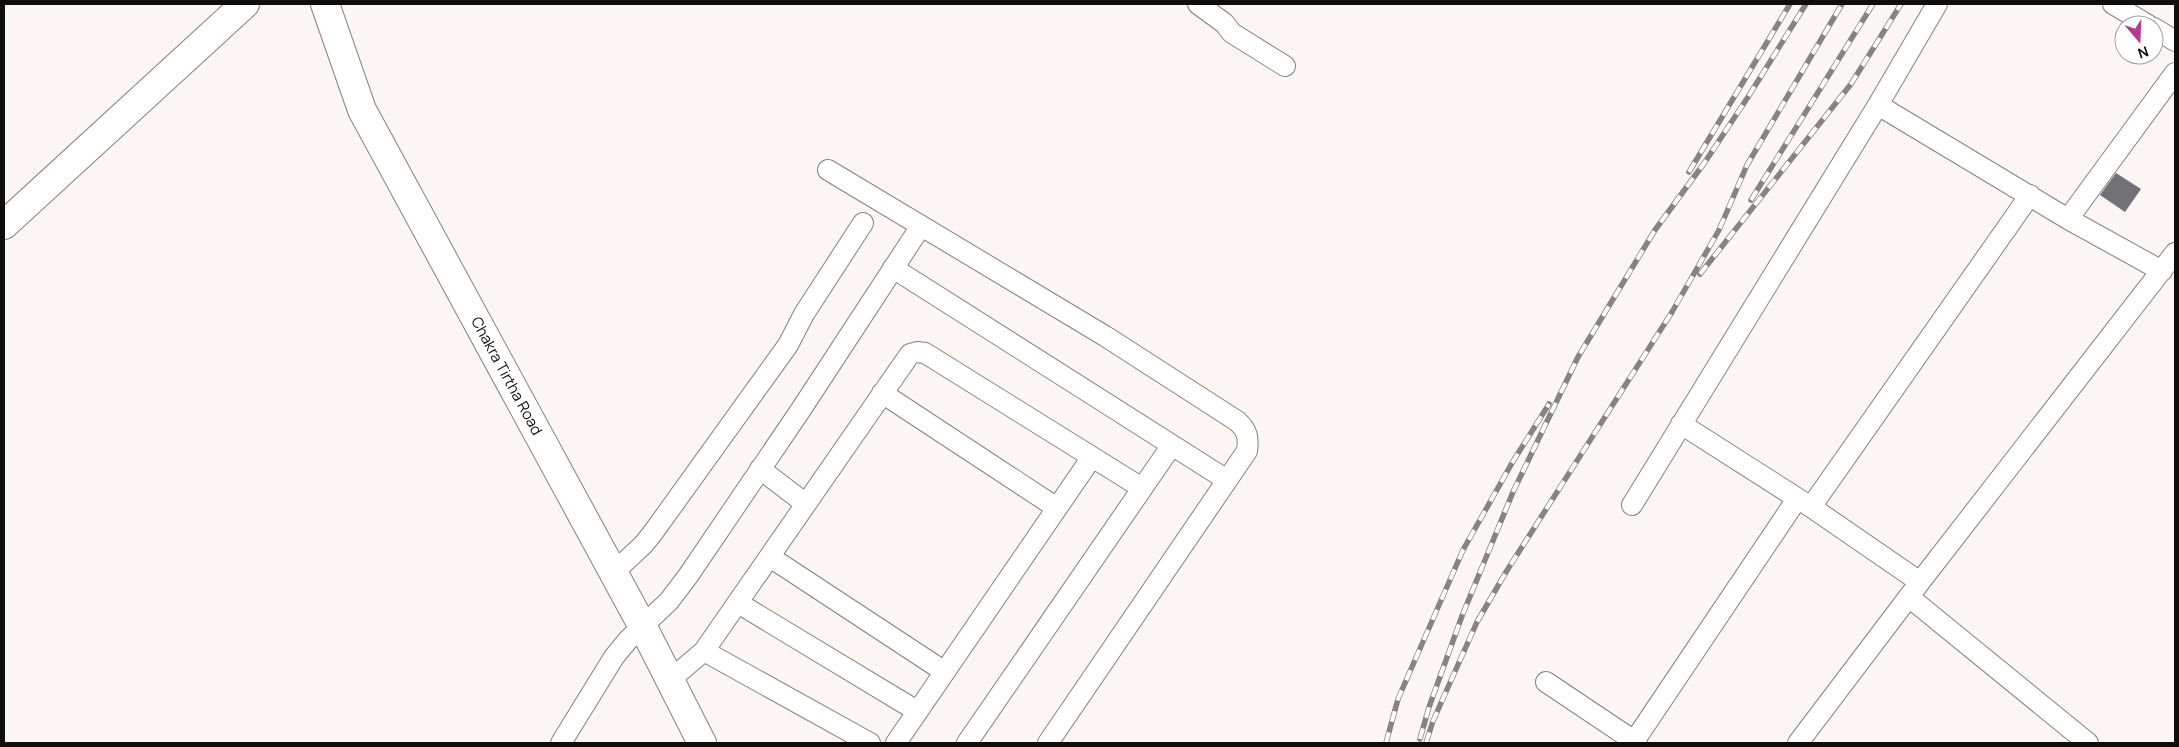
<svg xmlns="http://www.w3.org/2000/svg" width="2179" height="747" font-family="Manrope,sans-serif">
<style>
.building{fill:#727176}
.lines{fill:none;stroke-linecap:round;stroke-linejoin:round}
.minor-casing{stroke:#86817f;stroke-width:22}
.primary-casing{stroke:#86817f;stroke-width:30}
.trunk-casing{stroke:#86817f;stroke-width:30}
.minor{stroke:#fff;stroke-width:20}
.primary{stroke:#fff;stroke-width:28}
.trunk{stroke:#fff;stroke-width:28}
.rail-casing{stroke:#878382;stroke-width:5.5}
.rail{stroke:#fff;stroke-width:4;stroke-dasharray:11;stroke-linecap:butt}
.labels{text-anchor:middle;stroke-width:4;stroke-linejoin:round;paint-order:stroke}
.street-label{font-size:15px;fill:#100e0d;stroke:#fff}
</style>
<rect width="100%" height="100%" fill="#fbf5f3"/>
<!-- building -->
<path class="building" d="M2116 173 2141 189 2125 212 2100 195Z"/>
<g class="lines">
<defs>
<path id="minor" d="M1198 4 1224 23 1232 33 1285 66
M2113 4 2148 25
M2154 28 2175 41
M1878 105 2068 219 2162 271
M828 170 1105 336 1237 421C1247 430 1249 437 1247 451L1048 743
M2068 219 2175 73
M893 268 1227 480
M882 393 1057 508
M1681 424 1811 507 1920 582
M760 469 806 504
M1632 505 1878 105 1937 4
M1811 507 2030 195
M770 557 945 672
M614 572 643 545 652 534 788 345 804 314 863 223
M1909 597 2088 743
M738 603 917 711
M704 651 870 743
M670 680 704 651 910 354 917 352 925 353 1142 488
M1546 682 1637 743
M561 743 614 657 628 640 669 601 688 576 802 408 921 226
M896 743 1092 457
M967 743 1172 445
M1633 743 1797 499
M1798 743 1920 582 2175 253"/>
<path id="primary" d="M4 225 245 4"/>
<g id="trunk">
<path id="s1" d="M325 4 362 110 643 627 702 743"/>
</g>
</defs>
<!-- minor casing -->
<use href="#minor" class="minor-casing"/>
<!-- primary casing -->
<use href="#primary" class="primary-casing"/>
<!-- trunk casing -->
<use href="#trunk" class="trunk-casing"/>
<!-- minor -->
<use href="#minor" class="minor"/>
<!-- primary -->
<use href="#primary" class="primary"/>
<!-- trunk -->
<use href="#trunk" class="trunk"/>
<defs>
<path id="rail" d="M1689 172 1790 4
M1751 200 1873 4
M1700 274 1851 84 1901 4
M1420 739 1429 707 1462 616 1513 492 1578 357 1655 230 1705 162 1748 97 1806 4
M1386 743 1398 699 1463 550 1512 463 1549 404
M1426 743 1433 721 1477 622 1506 572 1672 312 1719 230 1747 165 1842 4"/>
</defs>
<!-- rail casing -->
<use href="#rail" class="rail-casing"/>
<!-- rail -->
<use href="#rail" class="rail"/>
</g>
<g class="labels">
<!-- street labels -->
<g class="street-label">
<text dy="5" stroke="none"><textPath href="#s1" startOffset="415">Chakra Tirtha Road</textPath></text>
</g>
</g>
<!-- border -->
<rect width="2179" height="747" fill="none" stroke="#100e0d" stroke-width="10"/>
<!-- north arrow -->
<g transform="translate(2139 40) rotate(161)"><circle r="24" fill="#ffffff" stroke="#9f9f9e"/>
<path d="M0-4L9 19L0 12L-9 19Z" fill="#b43a8d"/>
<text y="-8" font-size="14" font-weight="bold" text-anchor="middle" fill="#100e0d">N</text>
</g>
</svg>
